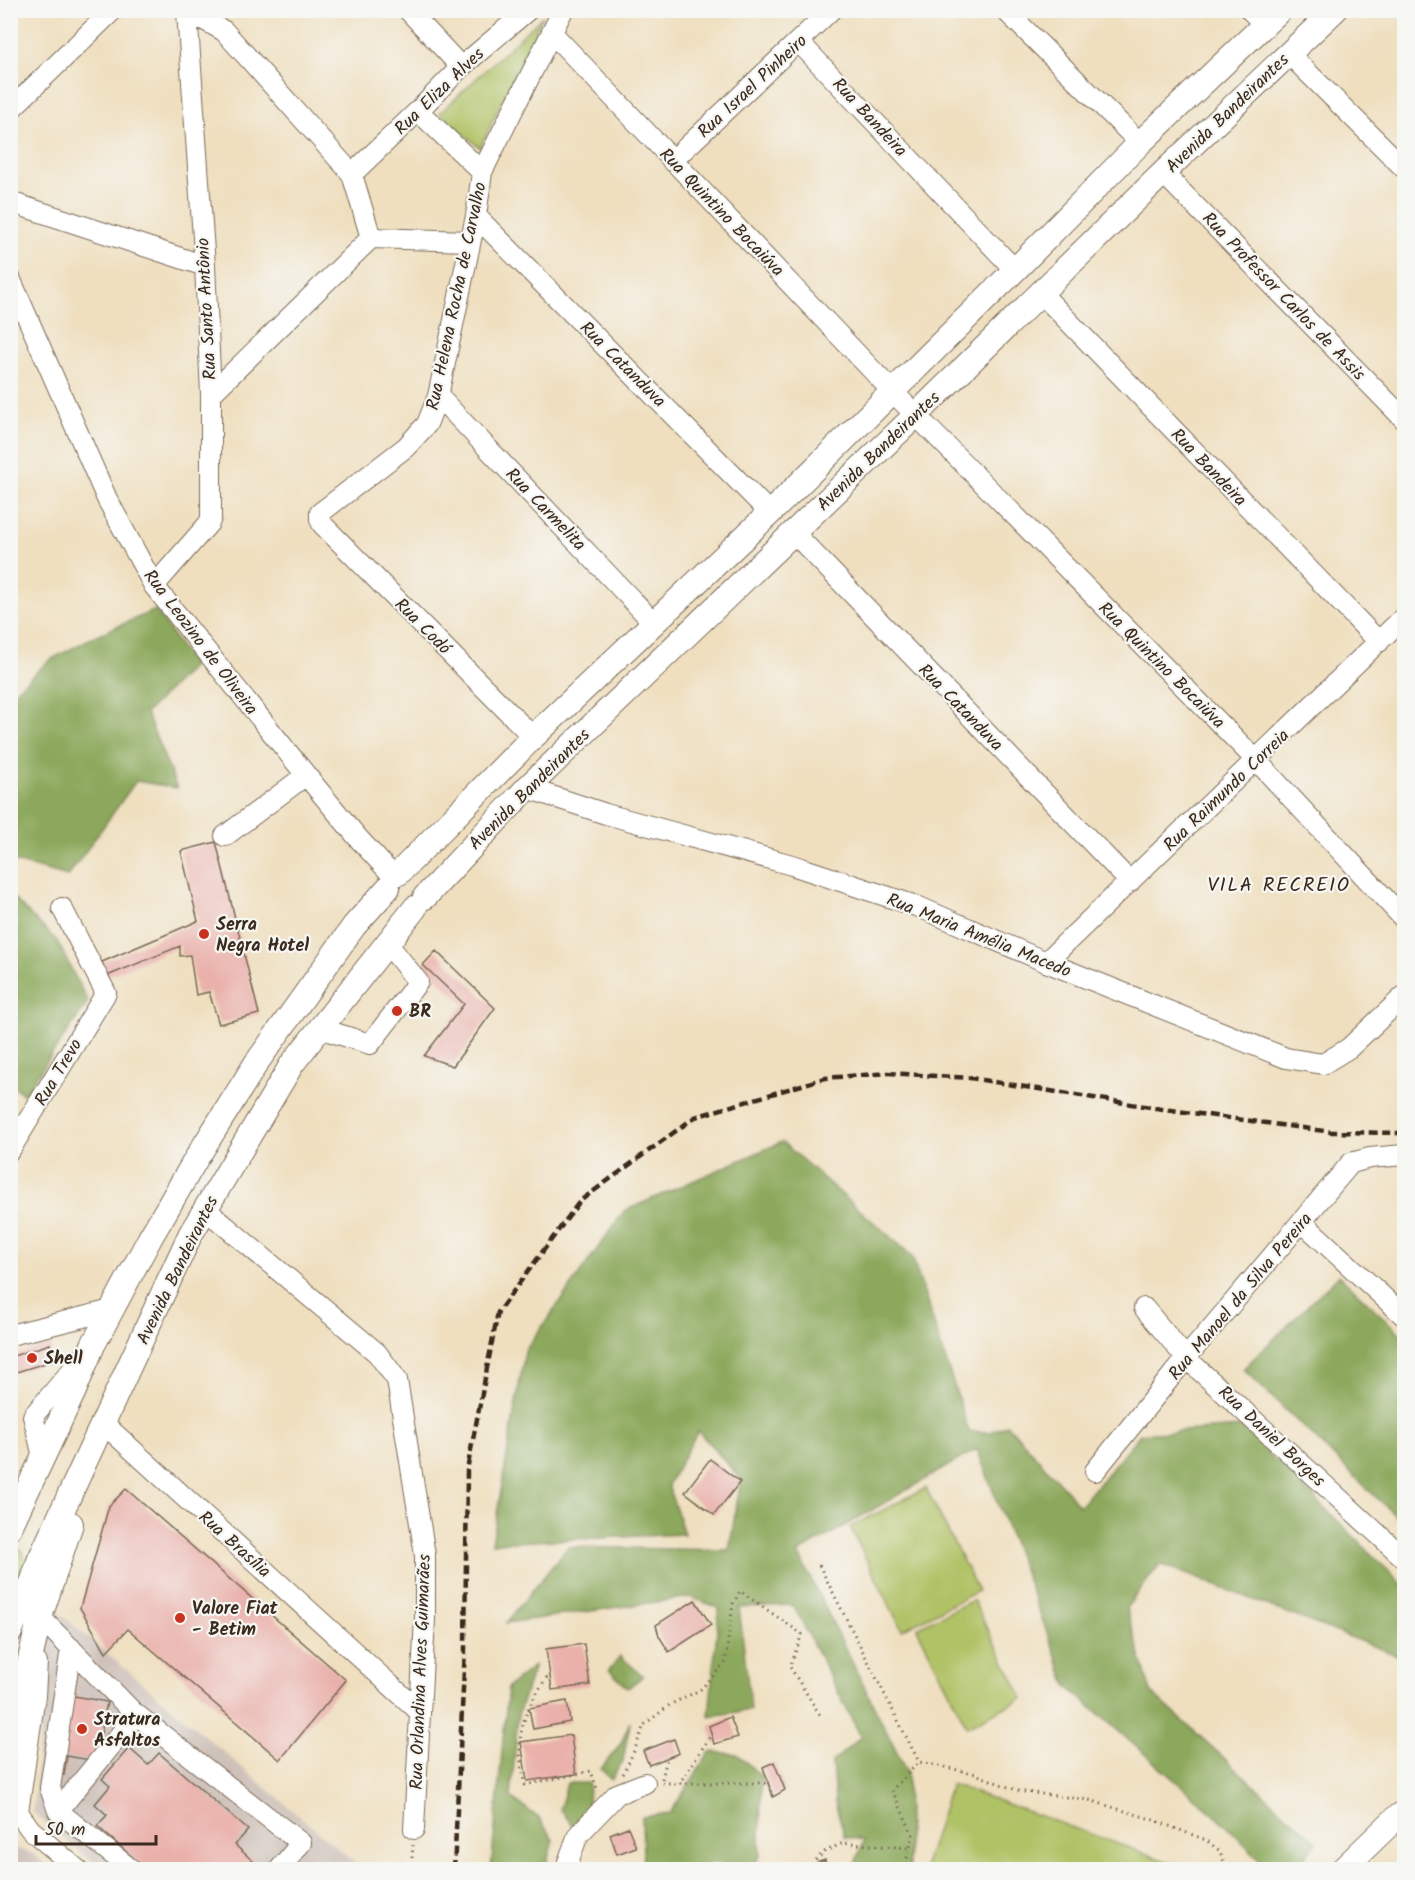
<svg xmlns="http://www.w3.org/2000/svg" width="1415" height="1880" font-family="Kalam,sans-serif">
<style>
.industrial{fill:#cec1ba}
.green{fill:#b0c266;stroke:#767642;stroke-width:1.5}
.forest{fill:#8ca85b;stroke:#64693c;stroke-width:1.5}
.building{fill:#eab1ab}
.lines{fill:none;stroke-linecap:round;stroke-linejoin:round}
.minor-casing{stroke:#7a6956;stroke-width:22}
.major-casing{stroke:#7a6956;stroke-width:26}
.path{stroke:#7a6956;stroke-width:3;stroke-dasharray:1.5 4.5;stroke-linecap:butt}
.minor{stroke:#fff;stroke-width:20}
.major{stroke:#fff;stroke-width:24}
.rail{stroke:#3b2a1e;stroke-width:4.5;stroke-dasharray:9 4.5;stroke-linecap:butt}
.poi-dot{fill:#c8321e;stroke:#f6f6f2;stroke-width:2}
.labels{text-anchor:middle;stroke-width:4.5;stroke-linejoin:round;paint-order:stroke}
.street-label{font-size:18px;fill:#3b2a1e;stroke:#f6f6f2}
.poi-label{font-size:18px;font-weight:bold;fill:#3b2a1e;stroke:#f6f6f2;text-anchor:start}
.neighbourhood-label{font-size:20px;letter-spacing:1.5px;fill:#3b2a1e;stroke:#f6f6f2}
</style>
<rect width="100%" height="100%" fill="#f6f6f2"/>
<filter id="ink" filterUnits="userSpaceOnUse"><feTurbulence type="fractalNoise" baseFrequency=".0167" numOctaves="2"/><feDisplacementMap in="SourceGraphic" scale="12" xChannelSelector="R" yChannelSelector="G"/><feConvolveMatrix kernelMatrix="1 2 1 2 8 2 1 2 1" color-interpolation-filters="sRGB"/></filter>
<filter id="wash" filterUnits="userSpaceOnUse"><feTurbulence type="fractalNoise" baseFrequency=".008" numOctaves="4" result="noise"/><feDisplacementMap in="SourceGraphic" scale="24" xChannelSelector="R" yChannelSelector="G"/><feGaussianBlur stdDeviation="1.35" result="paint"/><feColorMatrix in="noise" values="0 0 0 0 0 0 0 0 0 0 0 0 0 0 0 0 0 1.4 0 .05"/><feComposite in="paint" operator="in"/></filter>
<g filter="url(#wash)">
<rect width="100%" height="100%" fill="#efdfbf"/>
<!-- industrial -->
<path class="industrial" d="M58 1612 362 1869H101L33 1813 48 1637Z
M11 1848H16L33 1854 52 1869H11Z"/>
<!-- green -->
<path class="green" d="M543 16 536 29 480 148 440 113Z
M926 1488 978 1591 902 1630 850 1527Z
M11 1547 22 1550 25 1559 11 1606Z
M973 1600 1023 1698 967 1727 917 1628Z
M951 1784 1188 1869H924Z"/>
<!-- forest -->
<path class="forest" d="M156 610 193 666 146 713 177 788 136 781 68 876 11 861V694L50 660 97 635Z
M10 895 57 941 88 1002 24 1095 11 1084Z
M782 1142 912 1256 969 1432H991L1008 1425 1080 1506 1140 1434 1242 1427 1404 1586V1658L1160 1564 1126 1608 1151 1692 1317 1842 1296 1869H1261L1263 1863 1226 1825 1068 1687 977 1449 798 1553 907 1773 909 1869H853L864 1840 845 1837 835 1802 832 1762 861 1737 793 1605 739 1607 751 1710 709 1716 719 1608 691 1597 506 1623 568 1547 729 1550 741 1479 698 1431 668 1485 684 1534 492 1543 525 1351 624 1211Z
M1339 1275 1404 1337V1524L1243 1369Z
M620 1656 643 1676 628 1688 609 1670Z
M534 1666 518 1715 511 1797 540 1819 553 1840 545 1869H491L508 1687Z
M630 1722 623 1761 611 1780 601 1769 621 1743Z
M710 1752 737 1754 761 1776 760 1856 750 1869H733L729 1865 710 1863 699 1869H646L643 1864 642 1817 670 1813Z
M567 1783H589L588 1807 574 1827 560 1809Z"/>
<g id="blocks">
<!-- building -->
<path class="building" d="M216 842 259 1014 219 1024 209 992 196 995 190 955 180 956V946L107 976 102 962 198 921 181 851Z
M436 951 495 1008 453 1066 424 1056 464 1004 423 965Z
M50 1344 55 1360 10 1374V1357Z
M710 1459 740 1482 714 1515 685 1492Z
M126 1489 346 1680 280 1760 128 1629 106 1652 80 1608 109 1506Z
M695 1600 711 1625 669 1652 659 1636 656 1625Z
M584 1644 590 1685 552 1690 546 1649Z
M69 1695 107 1702 96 1761 67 1756 64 1775 55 1773Z
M567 1701 570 1722 533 1729 529 1708Z
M730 1717 738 1737 714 1744 709 1726Z
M571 1735 576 1774 527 1781 521 1742Z
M674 1739 679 1753 649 1765 643 1751Z
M129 1748 148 1765 159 1753 248 1830 235 1845 263 1870H147L97 1826 107 1815 95 1804 110 1786 102 1779Z
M774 1762 785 1790 773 1797 763 1767Z
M628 1827 636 1847 617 1854 610 1834Z
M825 1860 827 1870H818L816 1863Z"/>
</g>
</g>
<g filter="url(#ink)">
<use href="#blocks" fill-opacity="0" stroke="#7a6956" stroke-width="1.5"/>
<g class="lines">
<defs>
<path id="minor" d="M186 10 224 31 352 174 371 238 470 241
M408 10 461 67
M1005 10 1140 143
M1250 10 1265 25
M552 33 892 391 1257 761 1404 919
M799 42 1015 270
M1289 54 1404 168
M10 110 113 10
M418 111 482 172
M672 161 831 10
M1163 173 1404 419
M352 174 418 111 461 67 528 10
M10 202 205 266
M476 216 770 513
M10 278 107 499 154 586 306 775 358 838 394 877
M1040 292 1379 642
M211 394 371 238
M438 396 653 622
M793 532 1130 882
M154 586 209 523 211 518V394L205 266 187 12
M533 737 322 524 320 519V513L406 447 427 424 438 396 476 216 482 172 563 10
M527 788 606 814 792 865 919 907 1046 962 1286 1058 1323 1064 1349 1048 1404 996
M225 836 306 775
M1046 962 1404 617
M319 1028 370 1044 418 982 387 943
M10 1150 106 993 62 908
M205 1209 377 1353 397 1380 425 1555V1618L414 1829
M1302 1222 1404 1316
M1144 1308 1186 1358 1404 1558
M10 1335 112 1310
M104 1424 420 1712
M43 1457 33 1416 84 1356
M1095 1471 1186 1358 1351 1163 1370 1158 1404 1155
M40 1617 133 1712 301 1843 279 1870
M37 1663 35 1696 18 1812 30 1829 78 1870
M58 1811 50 1788 71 1648
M132 1870 58 1811 136 1715
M565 1870 578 1835 617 1794 645 1783"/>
<path id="major" d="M399 873 533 737 770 513 1015 270 1140 143 1280 10
M425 897 527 788 916 415 1163 173 1335 10
M10 1527 74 1391 93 1345 150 1238 196 1159 257 1062 354 926 388 888
M10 1632 33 1580 39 1561 190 1235 292 1064 415 908
M10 1744 40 1617 71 1524
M1342 1870 1397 1817 1404 1813"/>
</defs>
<!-- minor casing -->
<use href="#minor" class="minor-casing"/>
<!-- major casing -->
<use href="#major" class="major-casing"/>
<!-- path -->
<path class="path" d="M819 1565 919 1762
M547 1677C521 1716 514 1738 525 1785L591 1771 597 1789
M623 1774 635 1749 644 1725 671 1704 700 1690 725 1663 733 1604 740 1591 802 1634 790 1667 820 1715
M662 1779 667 1758
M662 1783H769
M679 1784 711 1735
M411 1870 413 1845
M811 1870 810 1866 824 1852 843 1843 909 1848
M904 1870 913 1835 892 1790 919 1762 973 1773 1018 1791 1089 1800 1151 1819 1206 1840 1220 1851 1226 1870"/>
<!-- minor -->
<use href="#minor" class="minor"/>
<!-- major -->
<use href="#major" class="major"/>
<!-- rail -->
<path class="rail" d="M454 1870 465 1649 467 1470 498 1312 580 1201 695 1117 825 1078 888 1073 970 1078 1156 1108 1332 1132 1404 1133"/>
</g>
</g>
<!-- markers -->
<g class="poi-dot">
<circle cx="204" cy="934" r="6"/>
<circle cx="397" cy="1011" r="6"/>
<circle cx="32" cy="1358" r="6"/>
<circle cx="180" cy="1618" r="6"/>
<circle cx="82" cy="1729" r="6"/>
</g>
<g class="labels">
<!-- street labels -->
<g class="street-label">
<text transform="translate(752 86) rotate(-43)" y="6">Rua Israel Pinheiro</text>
<text transform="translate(439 91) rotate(-44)" y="6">Rua Eliza Alves</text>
<text transform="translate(1227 113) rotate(-44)" y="6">Avenida Bandeirantes</text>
<text transform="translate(870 117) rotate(47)" y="6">Rua Bandeira</text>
<text transform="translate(722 212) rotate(46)" y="6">Rua Quintino Bocaiúva</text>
<text transform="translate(456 296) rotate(-78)" y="6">Rua Helena Rocha de Carvalho</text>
<text transform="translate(1284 296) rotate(46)" y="6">Rua Professor Carlos de Assis</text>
<text transform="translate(206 309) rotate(-93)" y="6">Rua Santo Antônio</text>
<text transform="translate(623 364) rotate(45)" y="6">Rua Catanduva</text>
<text transform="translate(878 451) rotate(-44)" y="6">Avenida Bandeirantes</text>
<text transform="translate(1209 467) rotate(46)" y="6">Rua Bandeira</text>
<text transform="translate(546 509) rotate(46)" y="6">Rua Carmelita</text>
<text transform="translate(423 626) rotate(45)" y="6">Rua Codó</text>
<text transform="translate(201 642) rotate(53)" y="6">Rua Leozino de Oliveira</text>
<text transform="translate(1162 665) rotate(45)" y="6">Rua Quintino Bocaiúva</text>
<text transform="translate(961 707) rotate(46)" y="6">Rua Catanduva</text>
<text transform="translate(529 789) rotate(-45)" y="6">Avenida Bandeirantes</text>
<text transform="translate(1226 790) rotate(-44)" y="6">Rua Raimundo Correia</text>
<text transform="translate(979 935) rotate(22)" y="6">Rua Maria Amélia Macedo</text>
<text transform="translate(58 1072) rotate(-59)" y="6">Rua Trevo</text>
<text transform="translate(177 1270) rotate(-64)" y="6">Avenida Bandeirantes</text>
<text transform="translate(1240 1296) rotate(-50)" y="6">Rua Manoel da Silva Pereira</text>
<text transform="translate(1272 1436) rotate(43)" y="6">Rua Daniel Borges</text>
<text transform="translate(235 1544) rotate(42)" y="6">Rua Brasília</text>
<text transform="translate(420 1672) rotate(-88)" y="6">Rua Orlandina Alves Guimarães</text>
</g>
<!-- poi labels -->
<g class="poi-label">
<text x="216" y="930">Serra<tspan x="216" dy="21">Negra Hotel</tspan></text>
<text x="409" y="1017">BR</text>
<text x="44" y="1364">Shell</text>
<text x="192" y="1614">Valore Fiat<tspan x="192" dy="21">- Betim</tspan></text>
<text x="94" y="1725">Stratura<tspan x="94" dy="21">Asfaltos</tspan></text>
</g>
<!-- neighbourhood labels -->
<g class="neighbourhood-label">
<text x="1279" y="891">VILA RECREIO</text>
</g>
</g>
<!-- margin -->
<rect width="1415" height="1880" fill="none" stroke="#f6f6f2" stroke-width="36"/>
<!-- scale -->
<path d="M36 1835v9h120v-9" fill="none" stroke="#3b2a1e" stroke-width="3"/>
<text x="45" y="1835" font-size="18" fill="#3b2a1e" stroke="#f6f6f2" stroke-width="4.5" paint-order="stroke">50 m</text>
</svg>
